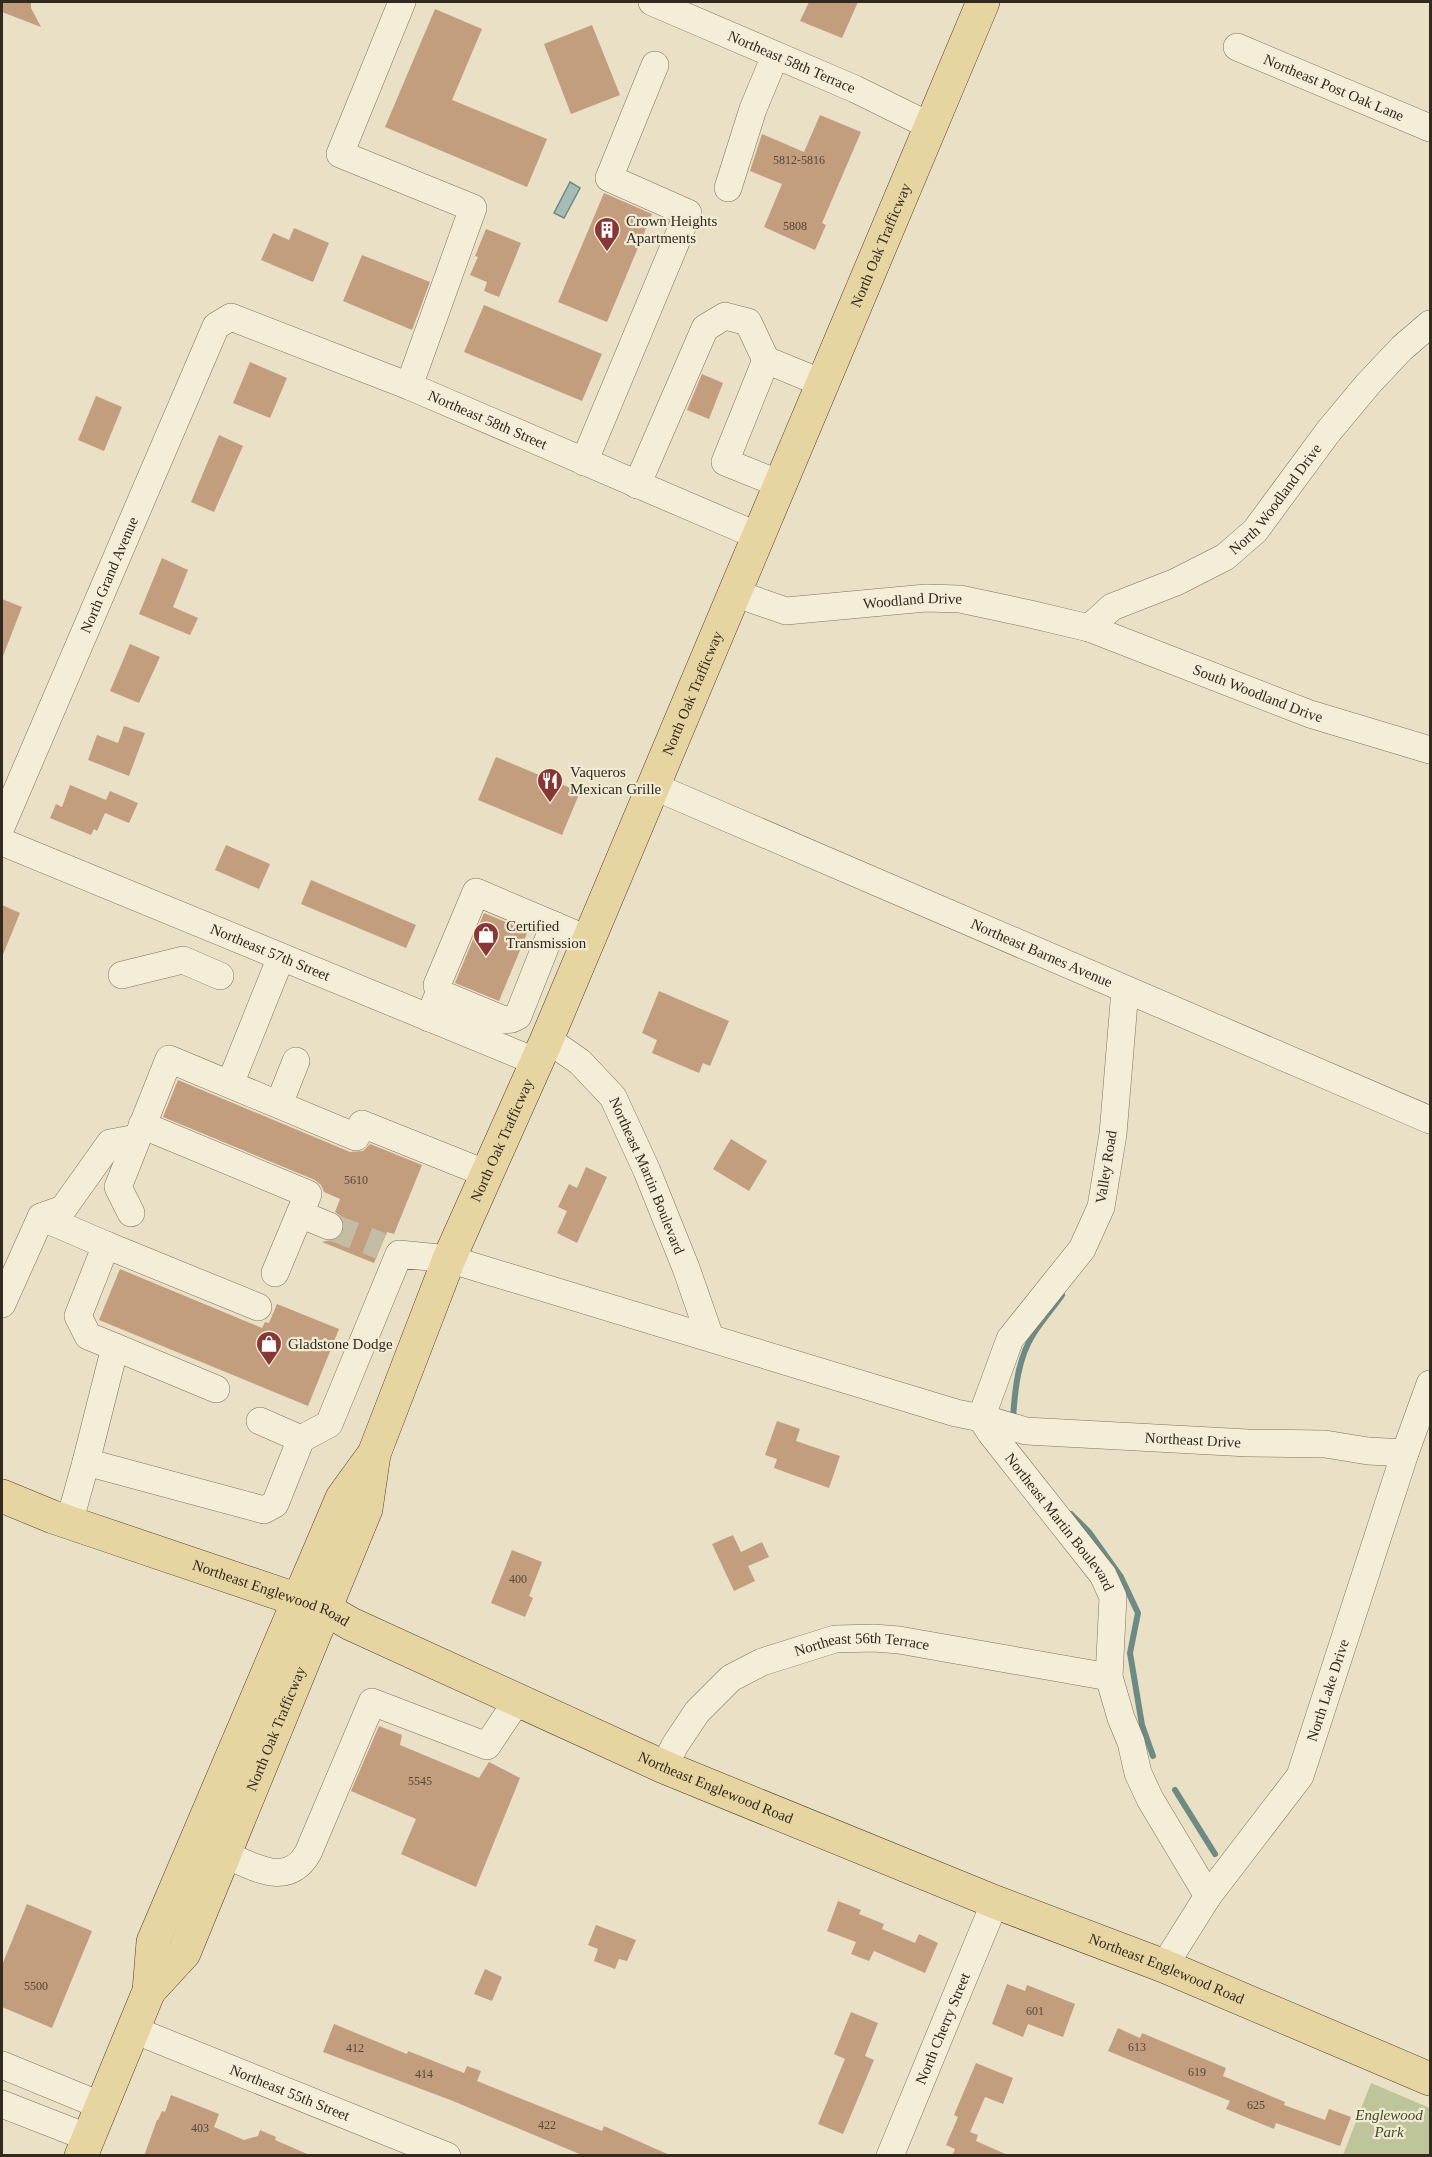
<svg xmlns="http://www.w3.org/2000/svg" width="1432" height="2157" font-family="Georgia,serif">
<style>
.green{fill:#bfc59a}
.water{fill:#a6bdb7;stroke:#6e8a84;stroke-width:1.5}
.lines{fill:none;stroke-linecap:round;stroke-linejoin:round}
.stream{stroke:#6e8a84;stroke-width:6}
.building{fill:#c29e7f}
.minor-tunnel{stroke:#c5bca4;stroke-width:27;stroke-dasharray:27 14;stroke-linecap:butt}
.minor-casing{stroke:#81725d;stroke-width:28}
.major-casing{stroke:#504131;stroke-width:34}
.minor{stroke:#f4edd7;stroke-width:27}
.major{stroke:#e7d5a1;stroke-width:33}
.labels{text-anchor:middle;stroke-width:4.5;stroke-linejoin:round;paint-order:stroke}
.number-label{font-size:12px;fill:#574737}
.street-label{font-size:15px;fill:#332a1f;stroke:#f1ead4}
.poi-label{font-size:15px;fill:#332a1f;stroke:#f1ead4;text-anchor:start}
.park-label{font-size:15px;font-style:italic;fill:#434d28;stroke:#f1ead4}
</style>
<rect width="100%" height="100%" fill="#e9e0c5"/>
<!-- green -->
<path class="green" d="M1371 2083 1430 2108V2155H1343Z"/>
<!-- water -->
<path class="water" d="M570 182 580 188 564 218 554 213Z"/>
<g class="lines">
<!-- stream -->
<path class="stream" d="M1013 1418C1015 1388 1018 1358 1034 1333 1043 1319 1053 1308 1062 1295
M1071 1514 1089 1532 1121 1577 1138 1613 1130 1653 1142 1725 1153 1756
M1175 1790 1215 1854"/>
</g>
<!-- building -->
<path class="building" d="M2 2H31V8L41 27 2 12Z
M809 2H858L842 38 800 21Z
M435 9 482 29 452 100 547 139 527 187 385 127Z
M592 25 620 95 571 114 544 44Z
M820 115 861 132 822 223 826 225 815 250 764 227 782 184 750 171 762 134 804 152Z
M604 193 652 214 607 322 558 302Z
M294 228 329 243 313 282 261 260 273 233 289 240Z
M486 229 521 243 499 297 484 291 487 282 470 275 478 257 475 256Z
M362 255 430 282 412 330 343 301Z
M484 305 602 354 582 401 464 352Z
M250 362 287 378 270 418 233 403Z
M702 374 723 383 709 419 687 410Z
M96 396 122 407 104 451 78 440Z
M219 435 243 446 214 512 191 502Z
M162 558 188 570 173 607 198 618 190 635 139 614Z
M2 599 22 607 3 656H2Z
M130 644 160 657 139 703 110 691Z
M124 726 145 733 129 776 88 760 97 735 118 743Z
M496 757 580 792 562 835 478 800Z
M70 785 106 800 110 791 138 803 129 823 105 813 97 831 94 829 91 835 50 818 56 804 62 807Z
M226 845 270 864 259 889 215 870Z
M311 880 416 925 406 948 301 904Z
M2 905 20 913 2 957Z
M484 913 528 931 499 1001 455 983Z
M659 991 729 1021 710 1066 703 1063 699 1073 652 1053 657 1040 642 1033Z
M178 1080 350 1152 363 1151 370 1144 422 1165 394 1234 387 1232 374 1263 322 1242 339 1238 344 1231 345 1225 342 1217 335 1212 340 1199 324 1192 321 1185 315 1180 163 1117Z
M731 1139 767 1161 749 1191 713 1169Z
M586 1167 607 1177 577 1243 557 1233 567 1211 558 1207 569 1184 577 1188Z
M120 1269 262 1328 265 1322 269 1323 277 1304 339 1329 308 1406 99 1320Z
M777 1421 800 1429 796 1441 840 1456 829 1488 774 1468 777 1459 765 1455Z
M733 1535 741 1552 762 1542 769 1557 748 1566 755 1581 734 1591 712 1544Z
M512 1550 542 1562 529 1596 533 1598 525 1617 491 1603Z
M379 1726 402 1735 400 1745 479 1778 489 1762 520 1778 476 1887 401 1854 416 1819 351 1791Z
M838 1901 861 1910 859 1914 884 1924 882 1929 915 1943 919 1934 938 1943 925 1973 874 1951 869 1961 851 1954 856 1942 827 1931Z
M27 1904 92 1931 52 2028 2 2007V1965Z
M596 1925 636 1940 627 1961 619 1959 615 1969 594 1961 598 1949 588 1945Z
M485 1969 502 1977 492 2001 474 1994Z
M1007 1984 1025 1991 1027 1985 1075 2004 1063 2037 1028 2024 1023 2037 992 2024Z
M851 2012 878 2023 865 2056 874 2060 843 2134 818 2124 845 2059 834 2054Z
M334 2024 407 2054 408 2051 464 2073 467 2066 481 2071 477 2081 602 2131 604 2126 672 2156H584L453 2101 323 2052Z
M1118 2028 1140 2038 1142 2033 1226 2068 1223 2076 1285 2102 1284 2105 1325 2120 1329 2109 1351 2117 1340 2146 1276 2123 1274 2129 1226 2109 1230 2101 1108 2051Z
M976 2063 1013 2078 1003 2104 985 2097 970 2132 978 2135 976 2141 1010 2156H952L955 2149 946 2145 958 2117 954 2115Z
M171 2095 219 2114 214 2127 244 2140 258 2136 260 2130 276 2137 275 2140 312 2156H144L157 2120H158L162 2111 165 2112Z"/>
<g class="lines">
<!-- minor-tunnel -->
<path class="minor-tunnel" d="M329 1226 381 1246"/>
<defs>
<g id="minor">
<path d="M402 2 340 154 473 208 409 386"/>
<path id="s1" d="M652 2 855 89 930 126"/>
<path id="s2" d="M1237 47 1430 128"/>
<path d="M728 188 753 109 775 56"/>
<path d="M584 462 688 213 609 178 655 65"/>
<path d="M780 484 725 462 766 360 822 383"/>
<path d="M637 485 705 328 725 316 748 322 766 360"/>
<path id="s3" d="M734 593 786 611 926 598 960 599 1030 614 1089 628 1310 714 1430 750"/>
<path id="s4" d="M1089 628 1112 607 1176 582 1225 557 1255 531 1328 432 1368 384 1402 348 1430 324"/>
<path id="s5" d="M653 786 1430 1120"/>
<path id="s6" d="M2 825 216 326 231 317 409 386 758 536"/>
<path id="s7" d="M2 842 537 1062"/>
<path d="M122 975 183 960 220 976"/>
<path id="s8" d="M1125 990 1113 1134 1101 1207 1082 1249 1010 1339 981 1418 1026 1431 1248 1443 1325 1444 1368 1451 1405 1453"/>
<path d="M439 993 504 1020 512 1019 518 1016 554 925"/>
<path d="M429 1018 439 993 437 985 476 892 589 940"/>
<path id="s9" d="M547 1039 580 1062 613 1097 647 1171 686 1268 710 1337"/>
<path d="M230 1084 281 957"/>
<path d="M279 1104 296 1061"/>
<path d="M142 1125 308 1194 275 1273"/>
<path d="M131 1213 118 1187 169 1059 356 1137 362 1124 487 1174"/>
<path d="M300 1214 329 1226"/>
<path d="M41 1217 63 1209 110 1143 137 1138"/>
<path d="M106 1245 258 1307"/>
<path d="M2 1304 41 1217 106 1245 78 1316 88 1336 115 1347 86 1462"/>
<path d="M115 1347 216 1389"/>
<path d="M260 1421 301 1439"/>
<path id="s10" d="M69 1523 86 1462 264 1510 275 1504 301 1439 329 1424 399 1254 449 1259 956 1413 981 1418 990 1432 1103 1575 1113 1597 1109 1677 1121 1718 1131 1742 1138 1773 1150 1799 1208 1896"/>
<path id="s11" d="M664 1767 675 1745 697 1712 731 1678 762 1662 835 1639 874 1638 899 1640 1109 1677"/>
<path d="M225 1855C254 1866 287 1889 308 1853L372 1702 487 1746 517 1701"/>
<path id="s12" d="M1164 1966 1208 1896 1300 1776 1405 1453 1430 1384"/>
<path id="s13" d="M134 2030 447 2156"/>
<path d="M2 2065 102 2106"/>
<path d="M2 2104 89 2138"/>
<path id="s14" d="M890 2156 995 1902"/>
</g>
<g id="major">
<path id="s15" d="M2 1496 53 1517 325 1609 351 1624 664 1767 995 1902 1164 1966 1430 2079"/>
<path id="s16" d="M149 1991 184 1953 366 1509 374 1454 449 1259 547 1039 983 2"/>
<path d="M81 2156 149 1991 153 1942 342 1498 371 1458"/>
</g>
</defs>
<!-- minor casing -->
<use href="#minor" class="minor-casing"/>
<!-- major casing -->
<use href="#major" class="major-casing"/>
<!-- minor -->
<use href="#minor" class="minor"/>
<!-- major -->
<use href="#major" class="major"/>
</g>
<!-- icons -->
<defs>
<symbol id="building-pin" viewBox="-11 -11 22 30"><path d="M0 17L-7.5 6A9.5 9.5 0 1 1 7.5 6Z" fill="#893734" stroke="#f1ead4"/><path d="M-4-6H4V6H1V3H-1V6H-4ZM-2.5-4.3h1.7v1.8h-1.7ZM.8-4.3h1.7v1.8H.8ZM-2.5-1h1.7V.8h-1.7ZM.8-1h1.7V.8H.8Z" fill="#fff"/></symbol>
<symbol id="restaurant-pin" viewBox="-11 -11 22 30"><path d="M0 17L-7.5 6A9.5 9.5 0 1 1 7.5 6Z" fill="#893734" stroke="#f1ead4"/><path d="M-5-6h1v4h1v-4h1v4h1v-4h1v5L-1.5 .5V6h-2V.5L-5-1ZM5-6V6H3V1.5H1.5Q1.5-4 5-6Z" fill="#fff"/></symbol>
<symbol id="shop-pin" viewBox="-11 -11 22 30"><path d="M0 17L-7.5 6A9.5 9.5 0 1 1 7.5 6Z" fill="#893734" stroke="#f1ead4"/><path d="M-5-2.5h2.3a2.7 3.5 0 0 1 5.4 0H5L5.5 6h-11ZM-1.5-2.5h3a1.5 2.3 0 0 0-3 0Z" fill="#fff"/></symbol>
</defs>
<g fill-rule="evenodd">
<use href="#building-pin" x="592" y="215" width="30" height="40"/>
<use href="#restaurant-pin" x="535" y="766" width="30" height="40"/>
<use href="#shop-pin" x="471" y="920" width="30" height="40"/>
<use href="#shop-pin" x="254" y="1329" width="30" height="40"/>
</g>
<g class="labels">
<!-- number labels -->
<g class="number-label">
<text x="799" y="164">5812-5816</text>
<text x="795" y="230">5808</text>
<text x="356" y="1184">5610</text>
<text x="518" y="1583">400</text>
<text x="420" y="1785">5545</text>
<text x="36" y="1990">5500</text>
<text x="1035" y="2015">601</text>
<text x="1137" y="2051">613</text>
<text x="355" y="2052">412</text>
<text x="1197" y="2076">619</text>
<text x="424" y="2078">414</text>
<text x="1256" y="2109">625</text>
<text x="547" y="2129">422</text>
<text x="200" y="2132">403</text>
</g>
<!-- street labels -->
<g class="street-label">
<text dy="5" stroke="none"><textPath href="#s1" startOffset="152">Northeast 58th Terrace</textPath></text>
<text dy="5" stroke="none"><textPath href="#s2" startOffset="105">Northeast Post Oak Lane</textPath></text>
<text dy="5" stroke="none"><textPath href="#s16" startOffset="1898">North Oak Trafficway</textPath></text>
<text dy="5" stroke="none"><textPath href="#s6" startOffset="837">Northeast 58th Street</textPath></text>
<text dy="5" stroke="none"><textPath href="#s4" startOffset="232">North Woodland Drive</textPath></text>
<text dy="5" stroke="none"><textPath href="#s6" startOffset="272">North Grand Avenue</textPath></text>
<text dy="5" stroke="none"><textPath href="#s3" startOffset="182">Woodland Drive</textPath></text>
<text dy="5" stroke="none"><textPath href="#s3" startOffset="543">South Woodland Drive</textPath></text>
<text dy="5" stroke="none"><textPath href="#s16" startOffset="1412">North Oak Trafficway</textPath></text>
<text dy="5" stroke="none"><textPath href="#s7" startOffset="290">Northeast 57th Street</textPath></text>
<text dy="5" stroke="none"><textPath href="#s5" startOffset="423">Northeast Barnes Avenue</textPath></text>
<text dy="5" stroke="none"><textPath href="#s16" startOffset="926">North Oak Trafficway</textPath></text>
<text transform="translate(1106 1167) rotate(-81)" y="5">Valley Road</text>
<text dy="5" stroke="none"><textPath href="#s9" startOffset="174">Northeast Martin Boulevard</textPath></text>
<text dy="5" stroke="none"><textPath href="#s8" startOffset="678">Northeast Drive</textPath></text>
<text dy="5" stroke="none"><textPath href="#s10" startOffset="1282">Northeast Martin Boulevard</textPath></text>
<text dy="5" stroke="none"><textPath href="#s15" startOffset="286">Northeast Englewood Road</textPath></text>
<text dy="5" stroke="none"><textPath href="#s11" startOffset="250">Northeast 56th Terrace</textPath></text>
<text dy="5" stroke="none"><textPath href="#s12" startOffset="324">North Lake Drive</textPath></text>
<text dy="5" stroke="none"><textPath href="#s16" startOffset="294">North Oak Trafficway</textPath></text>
<text dy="5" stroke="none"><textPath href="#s15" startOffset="772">Northeast Englewood Road</textPath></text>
<text dy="5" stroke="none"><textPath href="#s15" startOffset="1258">Northeast Englewood Road</textPath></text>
<text dy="5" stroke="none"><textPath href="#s14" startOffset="138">North Cherry Street</textPath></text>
<text dy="5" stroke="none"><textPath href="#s13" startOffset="168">Northeast 55th Street</textPath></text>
</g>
<!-- poi labels -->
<g class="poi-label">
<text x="626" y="226">Crown Heights<tspan x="626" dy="17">Apartments</tspan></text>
<text x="570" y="777">Vaqueros<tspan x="570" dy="17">Mexican Grille</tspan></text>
<text x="506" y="931">Certified<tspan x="506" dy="17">Transmission</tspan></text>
<text x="288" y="1349">Gladstone Dodge</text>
</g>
<!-- park labels -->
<g class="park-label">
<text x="1389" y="2120">Englewood<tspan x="1389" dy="17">Park</tspan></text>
</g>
</g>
<!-- border -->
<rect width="1432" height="2157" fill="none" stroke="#332a1f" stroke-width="6"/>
</svg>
